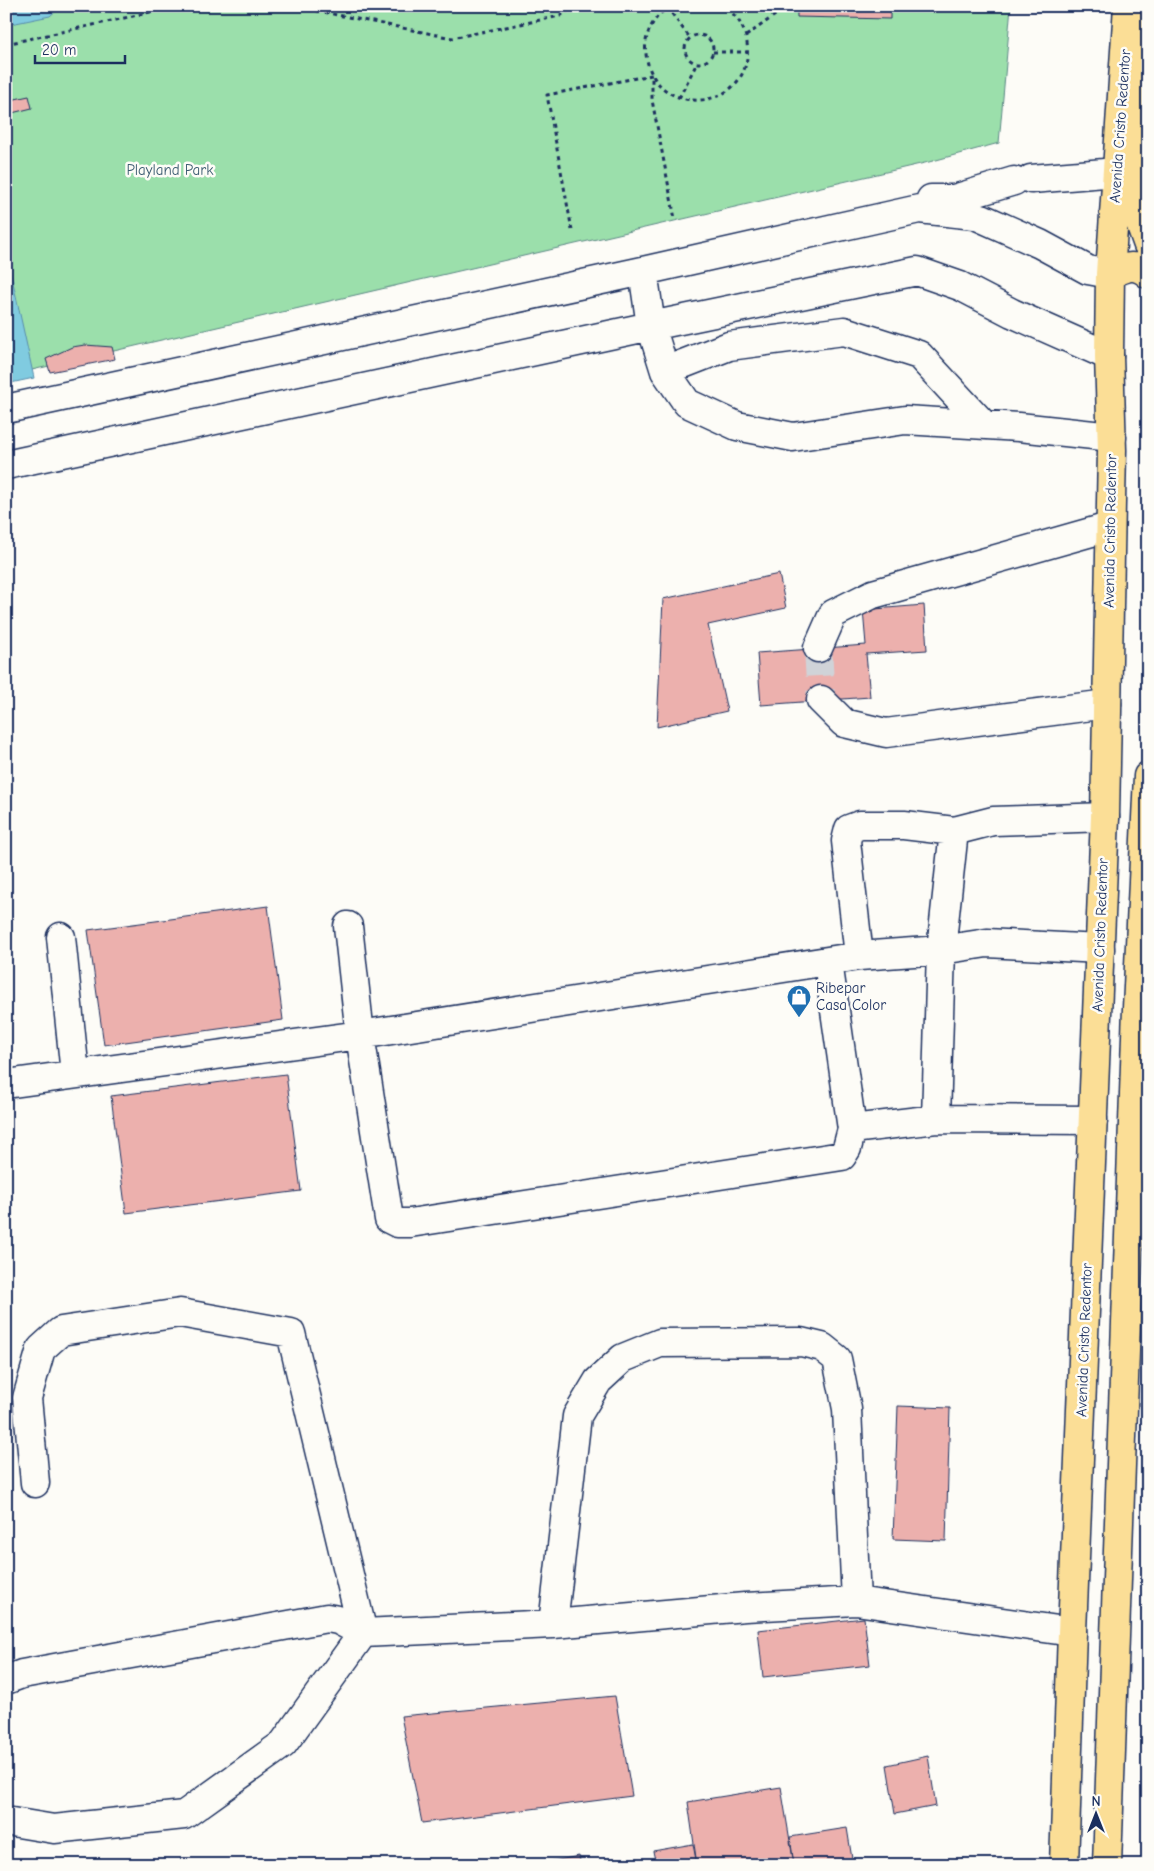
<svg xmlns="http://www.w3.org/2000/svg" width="1154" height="1871" font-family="'Comic Neue',sans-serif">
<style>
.green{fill:#9bdfab;stroke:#5b8784}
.water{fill:#80cbe0;stroke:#588dac}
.building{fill:#ecb0ad;stroke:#1b2f5e}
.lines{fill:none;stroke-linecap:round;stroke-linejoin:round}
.minor-tunnel{stroke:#d0d3d8;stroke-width:28;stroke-dasharray:28 14;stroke-linecap:butt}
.minor-casing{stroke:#1b2f5e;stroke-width:31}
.highway-casing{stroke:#1b2f5e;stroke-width:31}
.path{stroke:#1b2f5e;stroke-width:3;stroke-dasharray:4 4;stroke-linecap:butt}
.minor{stroke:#fdfcf7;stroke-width:28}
.highway{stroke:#fbde96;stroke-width:28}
.labels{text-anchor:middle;stroke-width:5;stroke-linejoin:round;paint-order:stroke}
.street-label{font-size:15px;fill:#1b2f5e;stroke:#fdfcf7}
.park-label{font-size:15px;fill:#3b5b71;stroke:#fdfcf7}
.poi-label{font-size:15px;fill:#1b2f5e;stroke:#fdfcf7;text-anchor:start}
</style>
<rect width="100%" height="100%" fill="#fdfcf7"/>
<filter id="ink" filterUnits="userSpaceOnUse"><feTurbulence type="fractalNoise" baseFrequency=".02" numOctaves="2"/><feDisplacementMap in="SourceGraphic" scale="10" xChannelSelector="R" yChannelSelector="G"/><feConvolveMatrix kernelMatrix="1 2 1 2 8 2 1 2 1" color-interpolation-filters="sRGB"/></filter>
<g filter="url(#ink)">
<!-- green -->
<path class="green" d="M6 6H1011L999 143 929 162 6 376Z"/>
<!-- water -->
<path class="water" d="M26 6H61L50 16 6 25V11Z
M9 264 34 378 6 384V265Z"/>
<!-- building -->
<path class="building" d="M420 6H454V9Z
M797 6H890V19L797 17Z
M29 96 32 108 8 114 6 101Z
M85 345 112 347 115 359 50 372 46 359 72 347Z
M779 574 786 608 708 625 727 711 657 727 663 599Z
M924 605 927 650 866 654 870 697 761 705 757 653 866 645 863 610Z
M268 906 283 1020 104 1045 88 930Z
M286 1074 301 1191 126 1213 111 1096Z
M898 1406 950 1408 946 1541 893 1539Z
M864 1618 870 1665 763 1677 758 1630Z
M615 1696 632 1796 422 1823 401 1716Z
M928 1756 936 1806 895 1814 887 1765Z
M781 1787 794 1865H697L688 1802Z
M847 1828 853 1865H794L790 1837Z
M693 1844 697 1865H656L653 1851Z
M579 1856 581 1865H543V1863Z"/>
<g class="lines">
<!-- minor-tunnel -->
<path class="minor-tunnel" d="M818 648 821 700"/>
<defs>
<path id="minor" d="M1031 179 1117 172
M931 199H954L1014 181
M643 271 651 326 665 371 687 403 737 426 793 437 905 420 1019 427 1112 437
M665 371 729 346 844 331 919 355 984 425
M6 409 643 271 919 209 975 215 1040 244 1088 270 1110 274
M6 465 651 326 917 271 960 286 1012 313 1109 356
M818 648 833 614 873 594 1109 527
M821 700 844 723 886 733 1107 704
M348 926 360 1035 859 956 941 950 987 943 1100 949
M61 937 75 1074
M859 956 846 841 849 829 860 825H904L954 831 993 821 1105 817
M6 1084 360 1035 389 1219 397 1223H410L842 1156 847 1148 852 1129 828 962
M936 1119 941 950 954 831
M852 1129 936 1119 1093 1120
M35 1483 27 1398 41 1349 61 1331 180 1313 291 1333 363 1633 553 1624 745 1607 856 1601 1072 1632
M553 1624 577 1416 598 1381 623 1358 660 1343 801 1342 822 1347 837 1359 847 1409 856 1601
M6 1680 22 1674 327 1618 338 1620 363 1633 283 1744 184 1815 54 1829 6 1821"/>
<path id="highway" d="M1141 8 1145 24V50L1137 196 1138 217 1148 245
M1110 274C1125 268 1134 262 1148 274
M1064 1865 1072 1632 1105 817 1112 450 1109 356 1110 274 1128 6
M1107 1865 1137 1008 1148 776"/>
</defs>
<!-- minor casing -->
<use href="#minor" class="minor-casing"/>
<!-- highway casing -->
<use href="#highway" class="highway-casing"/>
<!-- path -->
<path class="path" d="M293 6 452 38 560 16 575 6
M591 6H594
M670 6C654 16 643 35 646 54 654 122 755 112 747 43 745 27 736 14 723 6
M667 7 690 38
M685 49a14 14 0 1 1 28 0a14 14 0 1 1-28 0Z
M746 36 788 6
M6 44 116 20 150 12 160 6
M713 52H748
M679 98 697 63
M572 230 547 95 652 75V100L675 219"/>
<!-- minor -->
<use href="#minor" class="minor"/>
<!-- highway -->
<use href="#highway" class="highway"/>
</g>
</g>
<!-- icons -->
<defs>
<symbol id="shop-pin" viewBox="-11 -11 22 30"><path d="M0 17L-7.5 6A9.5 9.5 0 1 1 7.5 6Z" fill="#1f6fb2" stroke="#fdfcf7"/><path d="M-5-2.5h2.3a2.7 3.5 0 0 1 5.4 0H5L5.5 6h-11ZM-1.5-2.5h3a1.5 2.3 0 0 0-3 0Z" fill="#fff"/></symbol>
</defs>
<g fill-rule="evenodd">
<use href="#shop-pin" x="785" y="983" width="28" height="38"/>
</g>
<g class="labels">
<!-- street labels -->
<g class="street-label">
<text transform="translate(1120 126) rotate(-86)" y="5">Avenida Cristo Redentor</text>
<text transform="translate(1110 531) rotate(-89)" y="5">Avenida Cristo Redentor</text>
<text transform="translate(1100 935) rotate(-88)" y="5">Avenida Cristo Redentor</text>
<text transform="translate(1084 1340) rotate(-88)" y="5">Avenida Cristo Redentor</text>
</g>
<!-- park labels -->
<g class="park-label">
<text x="170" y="175">Playland Park</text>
</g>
<!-- poi labels -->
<g class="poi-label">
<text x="816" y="993">Ribepar<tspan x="816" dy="17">Casa Color</tspan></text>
</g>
</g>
<!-- margin -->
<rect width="1154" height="1871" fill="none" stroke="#fdfcf7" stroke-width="25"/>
<rect x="12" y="12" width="1129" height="1846" fill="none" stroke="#1b2f5e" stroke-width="2" filter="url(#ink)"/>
<!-- north arrow -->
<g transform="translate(1096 1814)" stroke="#fdfcf7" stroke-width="4" paint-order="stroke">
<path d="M0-4L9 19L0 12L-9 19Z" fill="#1b2f5e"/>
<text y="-8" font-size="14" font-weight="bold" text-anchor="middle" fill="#1b2f5e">N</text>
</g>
<!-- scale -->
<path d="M35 55v8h90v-8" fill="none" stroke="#1b2f5e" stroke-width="2.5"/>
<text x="42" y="55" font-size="15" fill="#1b2f5e" stroke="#fdfcf7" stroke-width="4" paint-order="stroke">20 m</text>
</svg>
